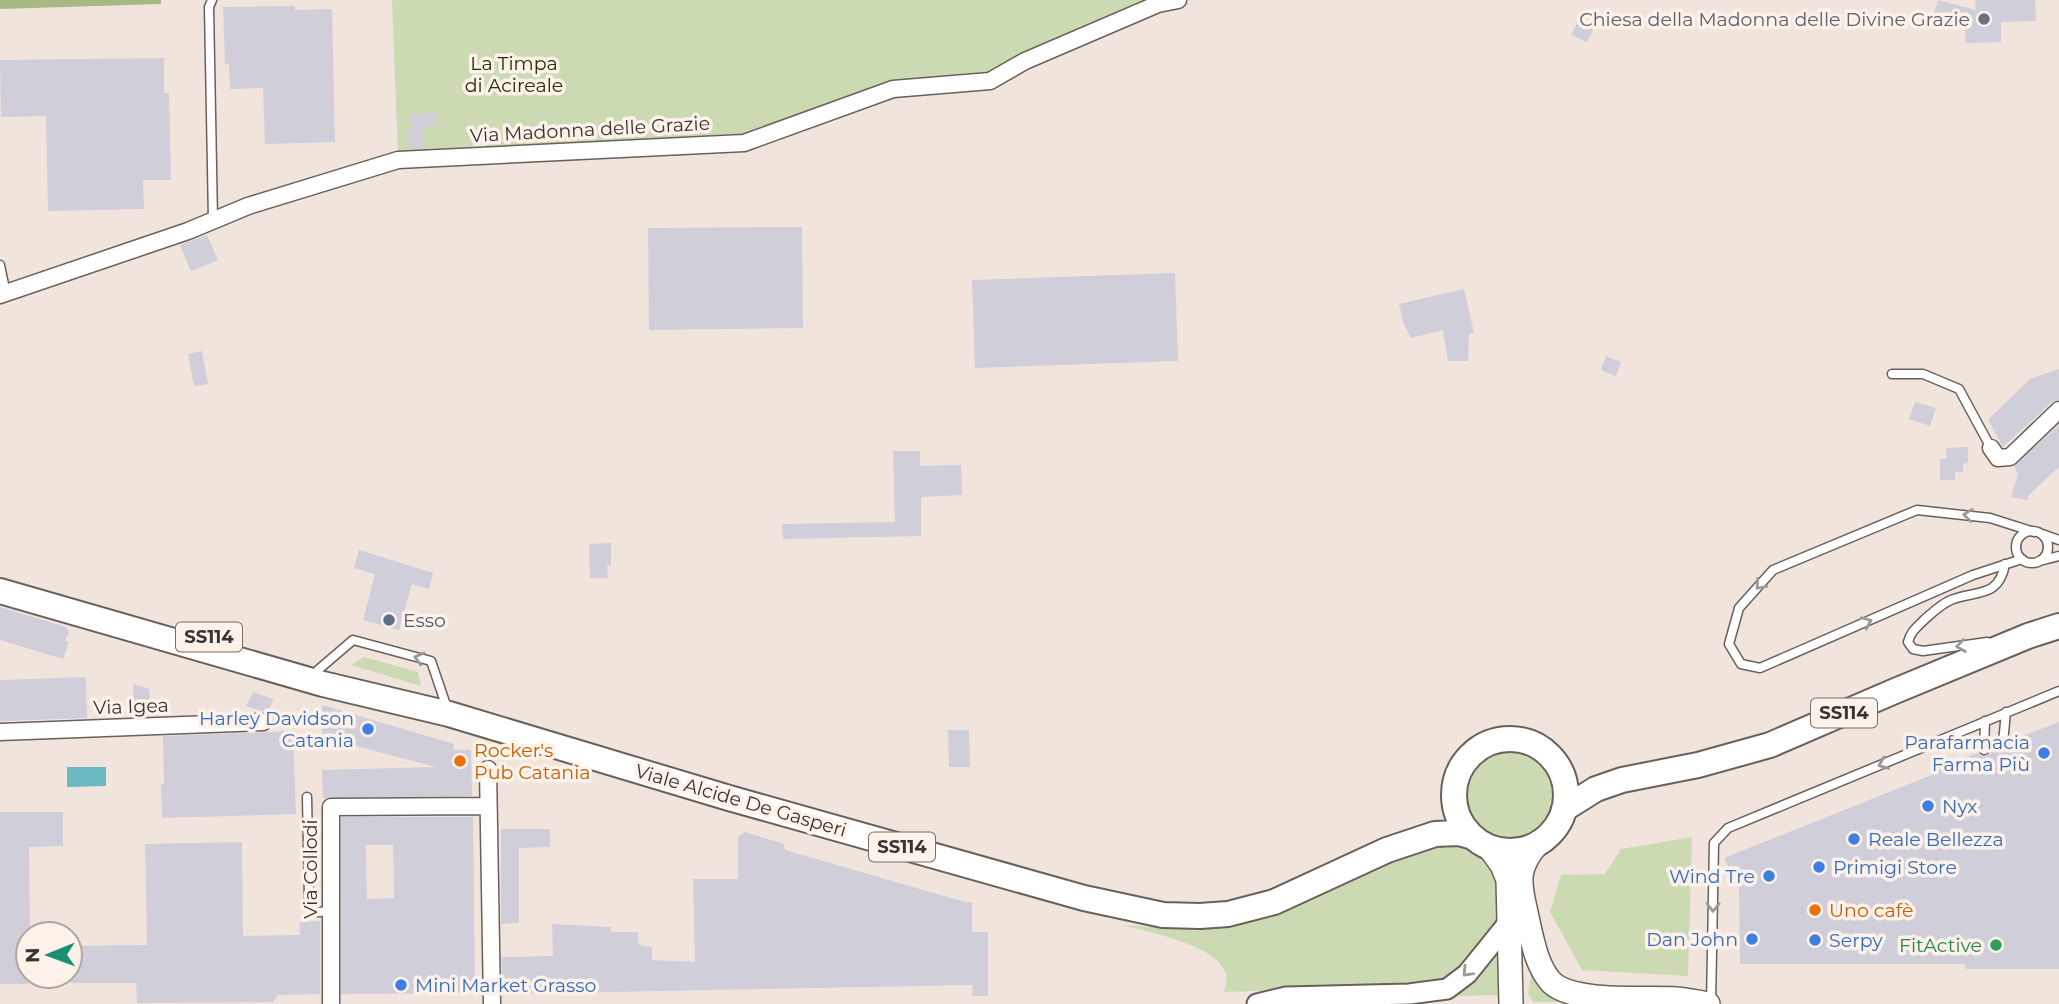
<svg xmlns="http://www.w3.org/2000/svg" width="2059" height="1004" font-family="Montserrat,sans-serif">
<style>
.green{fill:#ccdab4}
.forest{fill:#a6b982}
.water{fill:#6ab9c3}
.building{fill:#d0ced9;fill-rule:evenodd}
.lines{fill:none;stroke-linecap:round;stroke-linejoin:round}
.service-casing{stroke:#6a605a;stroke-width:11}
.minor-casing{stroke:#6a605a;stroke-width:19}
.tertiary-casing{stroke:#6a605a;stroke-width:23}
.secondary-casing{stroke:#6a605a;stroke-width:26}
.primary-casing{stroke:#6a605a;stroke-width:28}
.service{stroke:#fff;stroke-width:8}
.minor{stroke:#fff;stroke-width:16}
.tertiary{stroke:#fff;stroke-width:19}
.secondary{stroke:#fff;stroke-width:23}
.primary{stroke:#fff;stroke-width:24}
.oneway{stroke:#9c9a98}
.worship-dot{fill:#6b7280;stroke:#fdf2ea;stroke-width:2.5}
.service-dot{fill:#5c6f8a;stroke:#fdf2ea;stroke-width:2.5}
.shop-dot{fill:#3f7fe0;stroke:#fdf2ea;stroke-width:2.5}
.food-dot{fill:#e8710a;stroke:#fdf2ea;stroke-width:2.5}
.leisure-dot{fill:#2e9e5b;stroke:#fdf2ea;stroke-width:2.5}
.labels{text-anchor:middle;stroke-width:7;stroke-linejoin:round;paint-order:stroke}
.shield{fill:#fdf2ea;stroke:#746d68;stroke-width:2}
.shield-label{font-size:18px;font-weight:bold;fill:#393431}
.worship-label{font-size:19px;fill:#5b616d;stroke:#fdf2ea;text-anchor:end}
.park-label{font-size:19px;fill:#253106;stroke:#fdf2ea}
.street-label{font-size:19px;fill:#393431;stroke:#fdf2ea}
.service-label{font-size:19px;fill:#4e5e75;stroke:#fdf2ea;text-anchor:start}
.shop-label{font-size:19px;fill:#366cbe;stroke:#fdf2ea;text-anchor:start}
.food-label{font-size:19px;fill:#c56008;stroke:#fdf2ea;text-anchor:start}
.leisure-label{font-size:19px;fill:#27864d;stroke:#fdf2ea;text-anchor:end}
</style>
<rect width="100%" height="100%" fill="#f0e4dd"/>
<!-- green -->
<path class="green" d="M392 0H1155L988 76 902 82 745 136 488 149 485 143H474L471 149 398 155Z
M364 657 418 672 421 686 351 665Z
M1464 793a47 47 0 1 1 94 0a47 47 0 1 1-94 0Z
M1692 837 1688 976 1582 970 1550 912 1561 875 1605 874 1621 849Z
M1459 840 1476 851 1490 864 1499 886V921L1489 936 1451 978 1429 985 1224 992C1225 987 1227 981 1227 976 1220 945 1148 932 1122 925L1167 928 1206 927 1407 852Z
M1503 943 1505 995 1456 996Z
M1533 964 1559 1002H1533L1528 994Z"/>
<!-- forest -->
<path class="forest" d="M0 0H161V4L0 9Z"/>
<!-- water -->
<path class="water" d="M67 767H106V786L67 787Z"/>
<!-- building -->
<path class="building" d="M1938 0 1976 10 1975 0H2035L2036 21 2001 22V42L1966 43 1965 30 1932 20Z
M295 6V10L332 9 335 142 265 144 263 88 230 89 229 64H225L223 7Z
M1578 21 1594 28 1587 42 1571 35Z
M164 58V93H169L171 180H143L144 209 48 211 46 116 1 117 0 60Z
M435 112 436 125 423 127 425 148 410 149 407 129 411 128 410 115Z
M802 227 803 328 649 330 648 228Z
M207 235 218 260 191 271 180 245Z
M1175 273 1178 361 975 368 972 280Z
M1464 289 1474 333 1469 334 1468 361H1448L1443 330 1411 338 1404 325 1399 304Z
M202 351 208 384 194 386 188 354Z
M1606 356 1621 362 1616 376 1601 370Z
M2059 369V400L2052 402 2003 447 1988 420 2030 379Z
M1915 402 1936 408 1930 426 1909 419Z
M2059 425V467L2028 496V500L2011 497 2018 474 2014 466Z
M1968 447V463L1963 464V472H1955V480H1940V459H1947L1946 448Z
M893 451H920V466L961 465 962 495 921 497V536L783 539 782 524 895 522Z
M611 543V566H607L608 578H590L589 544Z
M359 550 433 573 429 589 412 584 399 630 363 620 375 574 354 568Z
M0 607 66 627 69 633 65 641 69 642 63 659 0 640Z
M86 677 87 718 0 721V680Z
M133 684 149 689 152 716H134Z
M253 692 273 699 268 713 246 706Z
M322 705 454 744 453 750H471L472 796 323 798 322 770 436 767 340 742H322Z
M2059 722V969H1966L1965 964H1740L1739 888 1724 858 1934 774V769L1978 753 1981 756H1986L1991 748 1997 745 2005 749 2010 741Z
M948 730H969L970 767H949Z
M293 731 296 814 162 818 161 784H164L163 736Z
M0 812H63V846L29 847 30 934H28V984H0Z
M341 817H473L475 993 341 994ZM366 845H393L394 898 367 899Z
M501 829H550V847L519 848V923L501 924Z
M745 832 784 844 785 850 965 902H972V932H988V996H972L973 985 502 994V957L553 956 552 924 611 927V932H638L639 945 652 947V960L695 962 693 879H738V837Z
M242 842 243 936 300 935V922L320 921V994L278 995 273 1002 137 1003 136 983H70V946L147 945 145 844Z"/>
<g class="lines">
<defs>
<path id="service" d="M212 0 209 7 213 220
M0 265 6 294
M1892 374H1923L1959 389 1991 448
M2016 547a16 16 0 1 1 32 0a16 16 0 1 1-32 0Z
M2042 534 2059 540
M2022 559 1973 575 1760 668 1741 664 1729 644 1739 608 1773 570 1917 510 1990 518 2034 532
M2039 561 2059 556
M1987 642 1923 651 1913 649 1908 642C1911 631 1917 627 1924 620 1932 613 1941 604 1951 600 1975 590 1999 599 2005 564
M318 670 353 640 431 661 447 708
M2003 743 2006 712
M1984 750 1985 721
M307 797 309 899 312 909 318 912 331 911
M1711 1004 1714 843 1728 828 2059 691"/>
<path id="minor" d="M0 295 188 231 248 206 398 160 744 143 893 89 990 81 1025 61 1158 4 1178 0
M1991 448 1998 458 2010 457 2059 410
M0 732 263 722
M488 769 492 1004
M331 1004V807L488 806"/>
<path id="tertiary" d="M1257 1004 1286 997 1409 994 1447 989 1467 974 1505 927 1509 919"/>
<path id="secondary" d="M1538 843C1514 870 1520 885 1527 917 1532 939 1536 965 1551 982 1573 1004 1645 997 1676 999 1687 1000 1698 1002 1708 1004
M1489 847 1502 865 1508 880 1511 1004"/>
<path id="primary" d="M0 591 323 684 449 714 729 798 1084 898 1163 915 1200 916 1228 914 1274 902 1387 850 1435 834 1459 833 1473 837
M1454 795a56 56 0 1 1 112 0a56 56 0 1 1-112 0Z
M1564 809 1596 789 1622 780 1698 765 1770 745 1895 691 2028 636 2059 626"/>
</defs>
<!-- service casing -->
<use href="#service" class="service-casing"/>
<!-- minor casing -->
<use href="#minor" class="minor-casing"/>
<!-- tertiary casing -->
<use href="#tertiary" class="tertiary-casing"/>
<!-- secondary casing -->
<use href="#secondary" class="secondary-casing"/>
<!-- primary casing -->
<use href="#primary" class="primary-casing"/>
<!-- service -->
<use href="#service" class="service"/>
<!-- minor -->
<use href="#minor" class="minor"/>
<!-- tertiary -->
<use href="#tertiary" class="tertiary"/>
<!-- secondary -->
<use href="#secondary" class="secondary"/>
<!-- primary -->
<use href="#primary" class="primary"/>
</g>
<!-- one-way arrows -->
<defs><path id="oneway-chevron" d="M-2-3.5L2.5 0L-2 3.5" fill="none" stroke-width="1.6" stroke-linecap="round" stroke-linejoin="round" transform="scale(1.75)"/></defs>
<g class="oneway">
<use href="#oneway-chevron" transform="translate(1968 515) rotate(-173)"/>
<use href="#oneway-chevron" transform="translate(1760 585) rotate(131)"/>
<use href="#oneway-chevron" transform="translate(1867 622) rotate(-23)"/>
<use href="#oneway-chevron" transform="translate(1961 646) rotate(172)"/>
<use href="#oneway-chevron" transform="translate(419 658) rotate(-165)"/>
<use href="#oneway-chevron" transform="translate(1883 764) rotate(158)"/>
<use href="#oneway-chevron" transform="translate(1713 907) rotate(91)"/>
<use href="#oneway-chevron" transform="translate(1467 972) rotate(134)"/>
</g>
<!-- markers -->
<circle class="worship-dot" cx="1984" cy="19" r="7"/>
<circle class="service-dot" cx="389" cy="620" r="7"/>
<g class="shop-dot">
<circle cx="368" cy="729" r="7"/>
<circle cx="2044" cy="753" r="7"/>
<circle cx="1928" cy="806" r="7"/>
<circle cx="1854" cy="839" r="7"/>
<circle cx="1819" cy="867" r="7"/>
<circle cx="1769" cy="876" r="7"/>
<circle cx="1752" cy="939" r="7"/>
<circle cx="1815" cy="940" r="7"/>
<circle cx="401" cy="985" r="7"/>
</g>
<g class="food-dot">
<circle cx="460" cy="761" r="7"/>
<circle cx="1815" cy="910" r="7"/>
</g>
<circle class="leisure-dot" cx="1996" cy="945" r="7"/>
<g class="labels">
<!-- shield labels -->
<g class="shield">
<rect x="176" y="622.5" width="66" height="29" rx="5"/>
<rect x="1811" y="698.5" width="66" height="29" rx="5"/>
<rect x="869" y="832.5" width="66" height="29" rx="5"/>
</g>
<g class="shield-label">
<text x="209" y="643">SS114</text>
<text x="1844" y="719">SS114</text>
<text x="902" y="853">SS114</text>
</g>
<!-- worship labels -->
<g class="worship-label">
<text x="1970" y="26">Chiesa della Madonna delle Divine Grazie</text>
</g>
<!-- park labels -->
<g class="park-label">
<text x="514" y="70">La Timpa<tspan x="514" dy="22">di Acireale</tspan></text>
</g>
<!-- street labels -->
<g class="street-label">
<text transform="translate(590 129) rotate(-3)" y="7">Via Madonna delle Grazie</text>
<text transform="translate(131 706) rotate(-2)" y="7">Via Igea</text>
<text transform="translate(741 800) rotate(16)" y="7">Viale Alcide De Gasperi</text>
<text transform="translate(310 869) rotate(-90)" y="7">Via Collodi</text>
</g>
<!-- service labels -->
<g class="service-label">
<text x="403" y="627">Esso</text>
</g>
<!-- shop labels -->
<g class="shop-label">
<text x="354" y="725" text-anchor="end">Harley Davidson<tspan x="354" dy="22">Catania</tspan></text>
<text x="2030" y="749" text-anchor="end">Parafarmacia<tspan x="2030" dy="22">Farma Più</tspan></text>
<text x="1942" y="813">Nyx</text>
<text x="1868" y="846">Reale Bellezza</text>
<text x="1833" y="874">Primigi Store</text>
<text x="1755" y="883" text-anchor="end">Wind Tre</text>
<text x="1738" y="946" text-anchor="end">Dan John</text>
<text x="1829" y="947">Serpy</text>
<text x="415" y="992">Mini Market Grasso</text>
</g>
<!-- food labels -->
<g class="food-label">
<text x="474" y="757">Rocker's<tspan x="474" dy="22">Pub Catania</tspan></text>
<text x="1829" y="917">Uno cafè</text>
</g>
<!-- leisure labels -->
<g class="leisure-label">
<text x="1982" y="952">FitActive</text>
</g>
</g>
<!-- north arrow -->
<g transform="translate(49 955) rotate(269)"><circle r="33" fill="#fdf2ea" stroke="#afa6a0" stroke-width="2"/>
<path d="M0-5L12 26L0 18L-12 26Z" fill="#1b8f71"/>
<text y="-10" font-size="19" font-weight="bold" text-anchor="middle" fill="#393431">N</text>
</g>
</svg>
